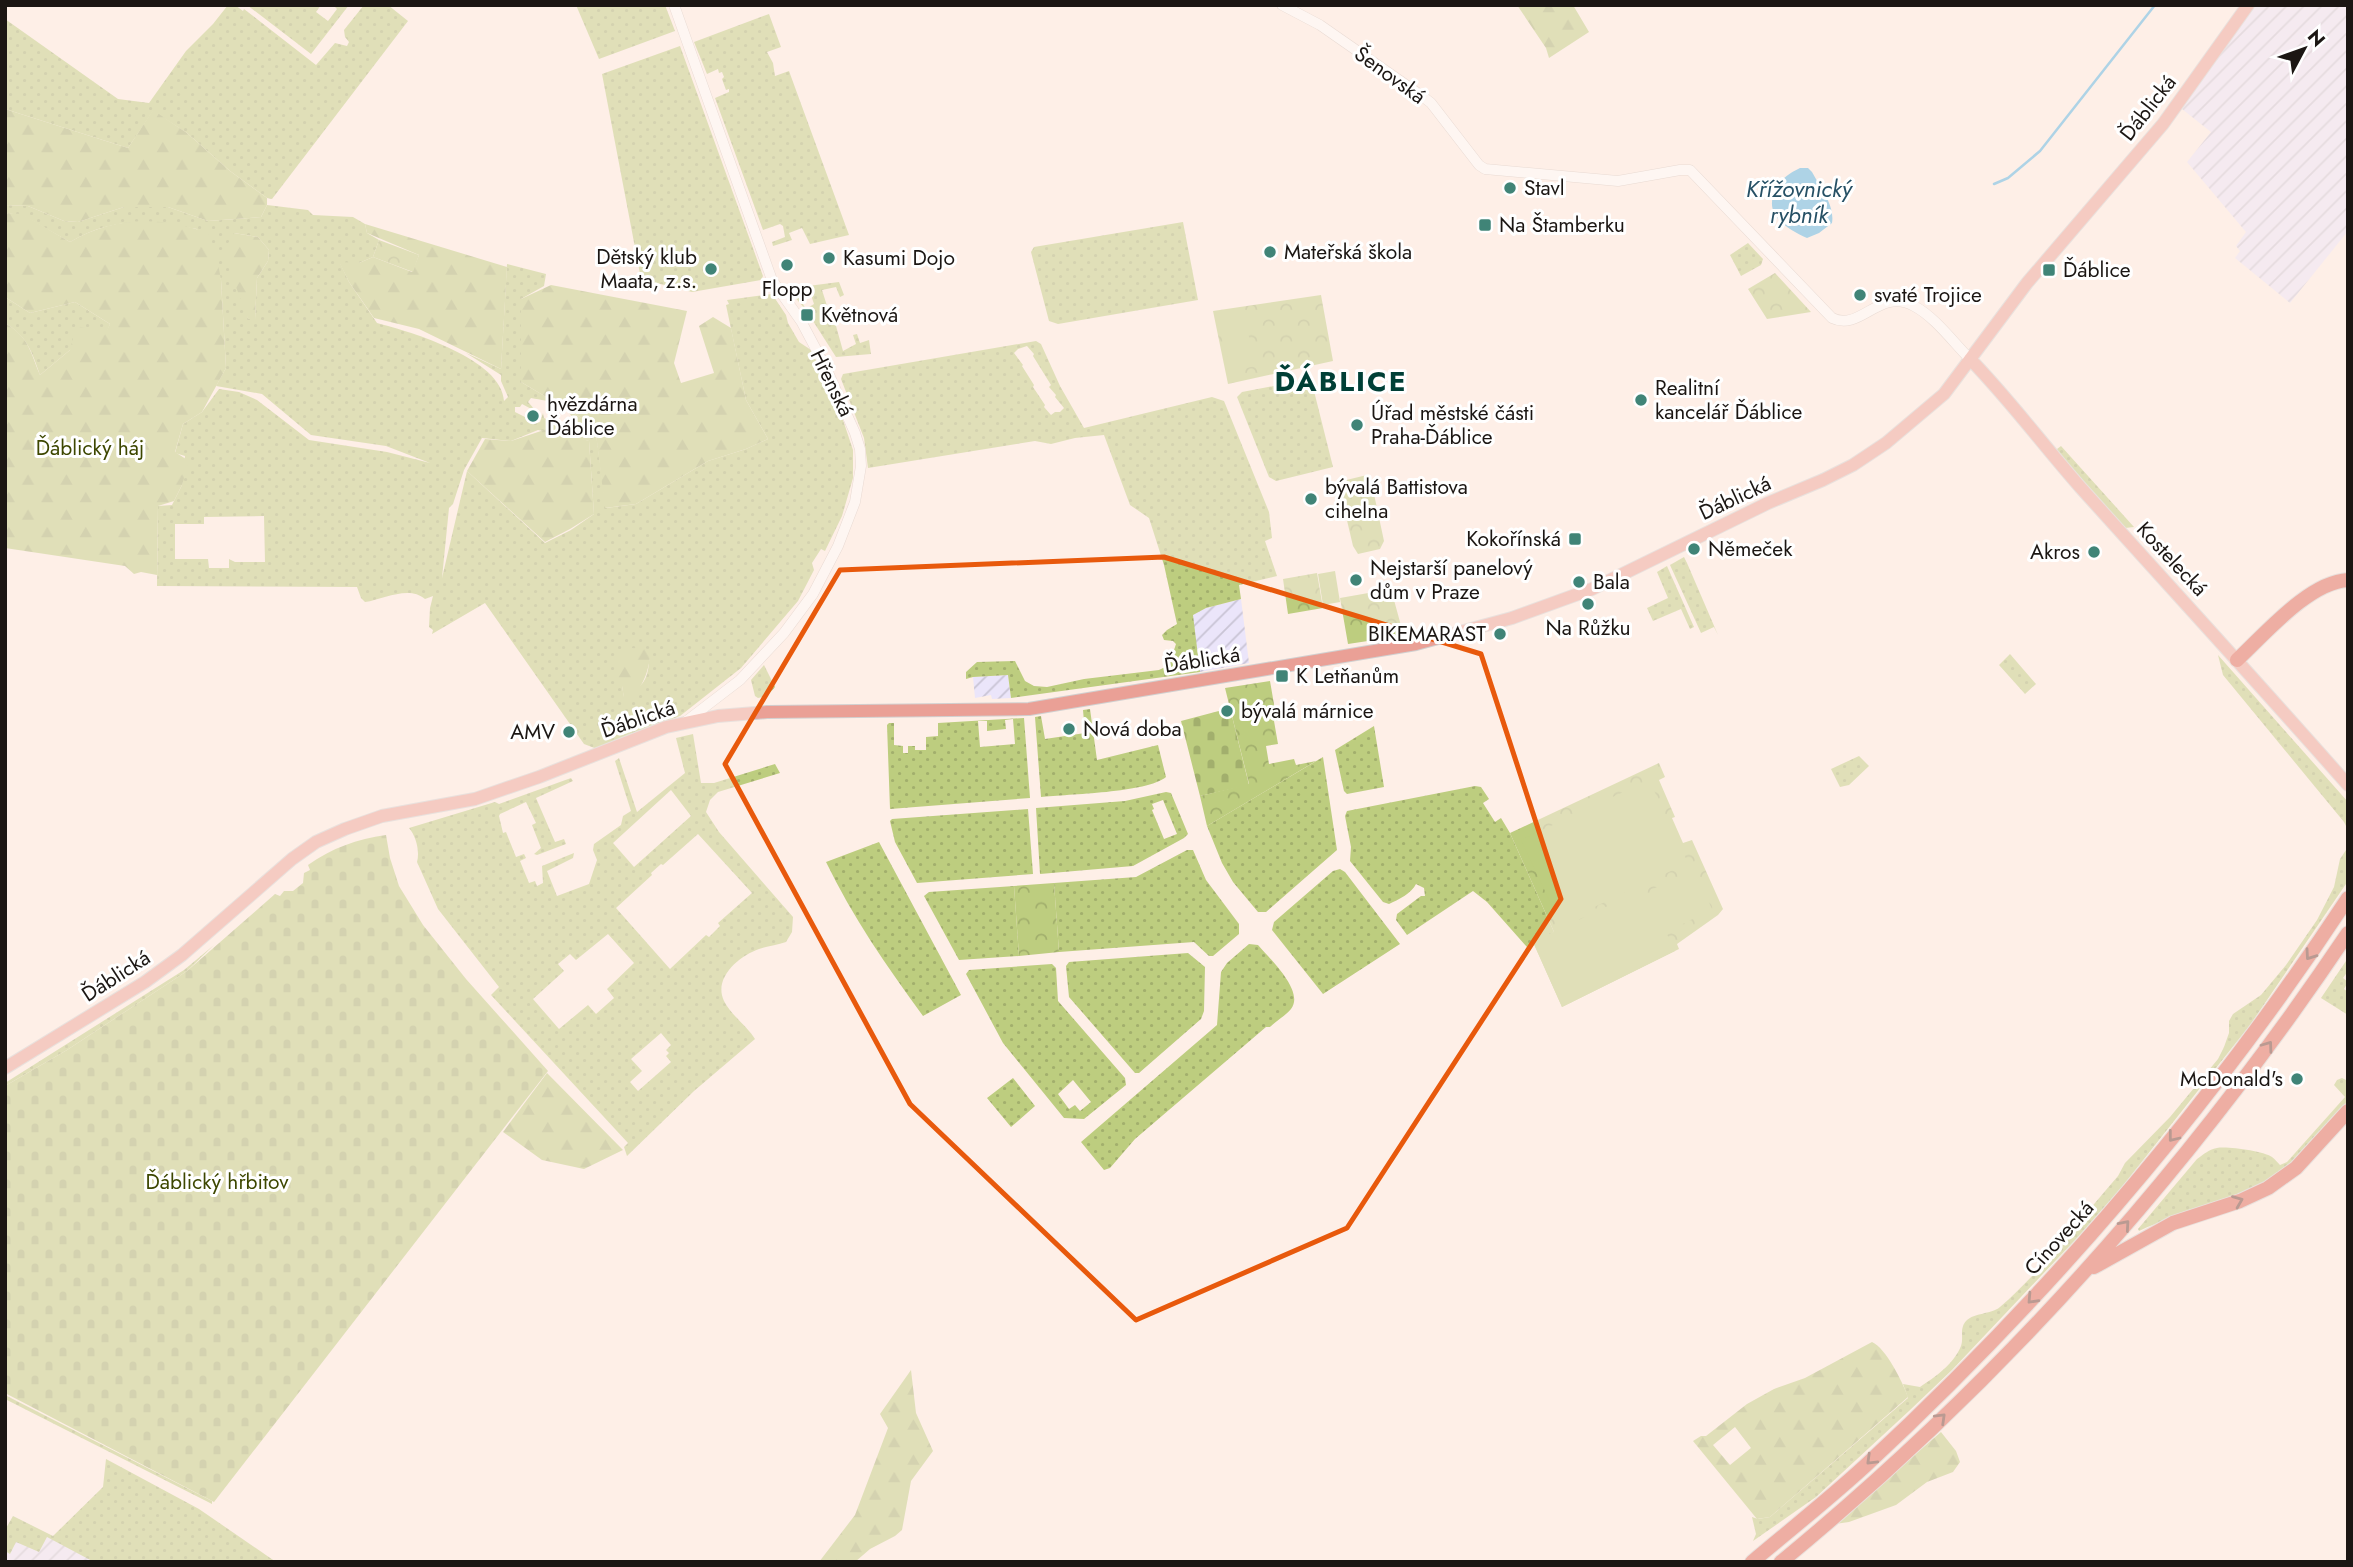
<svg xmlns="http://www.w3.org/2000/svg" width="2353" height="1567" font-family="Jost,sans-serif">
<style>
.industrial{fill:url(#industrial-furrows)}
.grass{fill:url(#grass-dots);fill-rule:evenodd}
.forest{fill:url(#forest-firs);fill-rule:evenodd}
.cemetery{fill:url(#cemetery-stones)}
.park{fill:url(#park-crowns)}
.pitch{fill:#bdcd7f}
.water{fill:#4eb2e4}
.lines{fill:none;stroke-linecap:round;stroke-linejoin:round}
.stream{stroke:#4eb2e4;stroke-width:2.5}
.minor-casing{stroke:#d1c3bb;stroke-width:11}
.major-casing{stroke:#d1d0d0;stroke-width:14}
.highway-casing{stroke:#d1d0d0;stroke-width:16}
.minor{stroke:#fff;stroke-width:10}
.major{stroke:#eaa096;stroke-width:12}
.highway{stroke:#dc6150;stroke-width:14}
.oneway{stroke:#68342b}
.marked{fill:none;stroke:#e8590c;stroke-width:5;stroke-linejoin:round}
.poi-dot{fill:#408477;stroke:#fff;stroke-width:2.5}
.labels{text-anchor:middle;stroke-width:6;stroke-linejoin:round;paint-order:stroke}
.street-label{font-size:21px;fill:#1b1613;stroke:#fff}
.poi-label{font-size:21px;fill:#1b1613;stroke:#fff;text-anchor:start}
.park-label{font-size:21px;fill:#3d4700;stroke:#fff}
.water-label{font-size:23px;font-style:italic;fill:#265065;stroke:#fff}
.district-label{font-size:28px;font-weight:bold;letter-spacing:2px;fill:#003f36;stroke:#fff}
</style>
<defs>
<pattern id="industrial-furrows" width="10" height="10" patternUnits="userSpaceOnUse" patternTransform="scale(1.75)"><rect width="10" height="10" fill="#ebe5fa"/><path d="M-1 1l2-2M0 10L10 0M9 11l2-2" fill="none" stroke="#c9c4d5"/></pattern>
<pattern id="grass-dots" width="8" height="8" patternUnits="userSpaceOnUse" patternTransform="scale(1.75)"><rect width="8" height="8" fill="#bdcd7f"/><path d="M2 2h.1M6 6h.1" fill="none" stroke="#a2af6d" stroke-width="1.8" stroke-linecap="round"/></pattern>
<pattern id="forest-firs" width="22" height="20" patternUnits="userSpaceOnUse" patternTransform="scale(1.75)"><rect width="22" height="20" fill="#bdcd7f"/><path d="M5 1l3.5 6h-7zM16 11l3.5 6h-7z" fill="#a2af6d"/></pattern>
<pattern id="cemetery-stones" width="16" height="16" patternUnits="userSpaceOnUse" patternTransform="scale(1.75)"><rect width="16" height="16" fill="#bdcd7f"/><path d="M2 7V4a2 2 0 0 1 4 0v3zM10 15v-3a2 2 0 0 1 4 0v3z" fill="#a2af6d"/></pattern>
<pattern id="park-crowns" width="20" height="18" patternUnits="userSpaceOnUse" patternTransform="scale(1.75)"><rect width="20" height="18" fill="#bdcd7f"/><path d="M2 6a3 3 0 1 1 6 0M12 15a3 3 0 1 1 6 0" fill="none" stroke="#a2af6d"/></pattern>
</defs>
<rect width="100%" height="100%" fill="#feefe7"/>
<!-- industrial -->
<path class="industrial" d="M2254 5H2348V231L2290 303 2235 258 2240 251 2236 246 2246 232 2187 162 2211 132 2182 109Z
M1241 599 1249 663 1200 672 1192 615 1206 608Z
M1008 675 1011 698 992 699 991 695 975 698 973 677Z
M13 1516 101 1562H5V1530Z"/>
<!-- grass -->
<path class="grass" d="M228 5H235L243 11 244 9 316 65 335 43 347 46 349 42 345 37 344 30 364 5H388L408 21 272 199 267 198 230 171 187 133 153 111 128 148 5 109V19L118 99 149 103 186 51 213 24Z
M247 5H321L316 12 328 21 337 9 333 5H349L311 54Z
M576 5H665L675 31 599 59Z
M769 14 781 47 767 52 773 63 775 76 789 71 849 235 810 244 802 228 789 233 792 240 773 246 772 242 785 237 783 226 780 224 763 230 715 98 729 92V89L726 90 722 79 724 77 722 72 719 73 718 69 707 74 694 42Z
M680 46 763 276 761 280 692 292 641 279 602 74Z
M5 205 28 206 64 221 78 222 124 207H168L208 221 261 217 267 205 308 210 313 215 353 217 365 224 367 233 379 240 373 257 359 263H340L349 282 377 323C412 332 502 359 504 401L508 397 501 381V375L466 353 501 369 507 264 546 274 544 286 521 299V382L595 426 606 508 636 504 708 461 746 449 768 439 746 400 726 305 729 304 727 300 772 294 786 315 788 323 799 342 811 350 819 366 841 414 853 450V478L842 516 825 551 821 549 812 563 814 570 798 601 741 668 680 716 597 749 584 744 485 603 432 634 433 630 429 627 430 608 433 596 425 599C409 585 384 599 365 602L361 598 357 587 157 586 158 506 172 505 182 485 185 456 175 453 183 424 202 412 219 389 239 392 257 400 309 440 387 452 430 463 386 446 311 435 262 394 216 386 226 368 221 280 197 229C150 220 114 216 70 242L22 215 5 213ZM234 233 258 237 269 250 268 261 257 278 255 319H248ZM531 398C552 402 562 401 576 422L575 428 564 429 544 418 543 413 540 422 537 423 515 412V407H520L522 404 537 412 528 402ZM538 430 589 441 594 514 571 530 545 543 467 471 442 578 449 508 453 504 464 470 482 438 511 441ZM264 516 265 562H235L229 559V568H209L208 559H175V524H204V517ZM650 650C648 677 648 684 624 697L622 686Z
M1183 222 1198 300 1058 324 1049 321 1031 252 1034 247Z
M1748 243 1763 259 1761 265 1741 276 1730 255Z
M839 282 844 295 840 297 836 287 822 290 828 309 831 308 843 351 856 344 853 335 857 334 860 343 869 340 871 354 836 357 813 321 815 319 812 314 810 315 794 296 796 293 806 309 814 304 808 286Z
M5 297 30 313 75 302 110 324 107 332 70 350 40 375C32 352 27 336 5 323Z
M1036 341 1041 344 1060 386 1084 428 1212 397 1224 401 1269 512 1272 538 1265 541 1277 576 1239 585 1241 599 1206 608 1193 615 1200 672 1011 698 1008 675 973 677 966 679V672L977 662 1015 661 1025 681 1034 686 1047 687 1084 679 1159 670 1169 665 1176 644 1173 641 1164 640 1162 635 1167 630 1177 624 1164 565 1149 518 1130 505 1104 435 1075 438 1051 444 1035 441 868 468 864 438 841 379 843 374ZM1027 346 1034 354 1033 356 1051 385 1049 387 1056 395 1055 397 1064 408 1060 412H1055L1051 415 1044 407 1045 405 1033 387 1034 385 1022 366 1023 365 1014 353 1018 349Z
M1311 379 1333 467 1276 481 1269 477 1237 397 1242 392Z
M2061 446 2134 527 2125 528 2058 454 2057 449Z
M1684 557 1687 563 1718 635 1714 627 1701 633 1670 565Z
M1667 566 1694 627 1690 629 1681 609 1653 621 1647 608 1668 598 1657 572Z
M2010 654 2036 684 2025 694 1999 665Z
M2218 655 2348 802V830L2344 822 2223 675Z
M764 665 775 687 767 696 758 698 755 696 751 680Z
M1090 709 1097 760 1158 745 1166 777C1147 793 1068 794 1041 797L1035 717 1041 716 1045 739 1085 733 1083 710Z
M1024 718 1030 798 890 809 887 725 889 723H894V745L903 746V753H908V746H915V750H926V737L938 736V723ZM1013 719 1015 744 980 747 978 721H987V731L1006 729 1005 720Z
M1374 726 1384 787 1347 794 1344 791 1335 750Z
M693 734 701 783H714L775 764 780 773 718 792 710 800 706 812 719 832 793 917 792 932 786 942C777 945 768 946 759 949 739 956 713 978 724 1001 731 1015 747 1026 755 1039L694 1091 627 1156 624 1147 628 1143 491 995 499 987 438 909 417 862C420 851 416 836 409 828L495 802 499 804 571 778 573 781 536 798 555 842 564 839 566 844 537 855 534 854 541 848 532 825 536 823 526 802 500 814 499 816 503 833 506 832 516 857 524 854 526 858 520 861 529 883 535 881 537 886 543 883 542 866 574 853 573 858 547 871 557 896 589 884 597 860 593 850 594 844 621 825 623 816 631 811 615 761 619 758 637 812 685 773 676 738ZM671 790 691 816 634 867 613 843ZM698 834 752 893 718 923 720 926 709 937 706 935 670 969 616 908 652 875 651 873 661 864 663 865ZM608 934 634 963 607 989 614 998 596 1014 588 1005 559 1029 533 999 564 971 558 964 570 954 576 960ZM661 1033 671 1045 666 1050 669 1053 666 1056 671 1062 638 1091 630 1082 642 1071 631 1059Z
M1859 756 1869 766 1849 785 1840 787 1831 769Z
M1323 757 1337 850 1266 912H1258L1233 882 1222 863 1207 826Z
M1475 786 1481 787 1489 799 1483 803 1495 822 1501 818 1510 833 1554 932 1527 947 1487 902 1473 891 1407 935 1396 920 1397 914 1421 896H1425L1424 888 1416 884C1412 893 1398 900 1389 904L1383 902 1350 861 1351 847 1345 816 1347 811Z
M1166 792 1171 793 1188 834 1184 838 1133 866 1040 874 1036 808 1125 801ZM1163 800 1177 834 1164 839 1152 810 1154 809 1152 804Z
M1028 809 1033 874 917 883 895 842 890 821 892 819Z
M879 842 961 995 923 1016C887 967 852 916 826 862Z
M2348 847V881L2250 1025 2121 1188 2076 1239 1952 1370 1909 1411 1816 1497 1753 1541 1756 1534 1752 1517 1758 1519 1770 1517 1908 1398 1903 1384 1920 1387C1935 1377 1954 1364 1961 1346 1964 1338 1959 1329 1966 1321 1975 1312 1990 1315 2000 1307 2041 1272 2081 1218 2118 1176L2125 1163 2170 1117 2218 1059 2224 1047 2229 1033V1021L2233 1014 2261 995 2286 965 2317 920 2334 887 2340 859Z
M1187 850H1193L1206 880 1239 924V934L1213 956H1209L1194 942 1059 952 1054 883 1136 877Z
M1340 869 1345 872 1400 944 1323 994 1272 930 1274 922 1333 871Z
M1014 886 1019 956 959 960 924 896 929 892Z
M1249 944 1258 945C1270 959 1305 991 1291 1009 1285 1016 1276 1021 1270 1027H1266L1135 1139 1110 1168 1104 1170 1081 1142 1217 1025 1221 972 1227 963Z
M214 945 187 971 67 1050 5 1086V1083L184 970Z
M1188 953 1205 967 1204 1011 1201 1019 1139 1073H1135L1069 997 1066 966 1069 962Z
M2348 958V971L2343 978 2348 982 2344 989 2348 992V1015L2321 998Z
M1052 964 1056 968 1058 1001 1125 1078 1126 1085 1084 1119 1064 1118 1003 1043 966 974 969 970ZM1073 1080 1091 1102 1080 1111 1075 1105 1069 1109 1058 1094Z
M1013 1078 1035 1106 1011 1127 987 1098Z
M2342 1078 2348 1081V1102C2326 1128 2304 1157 2276 1176 2239 1202 2181 1211 2139 1231L2138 1229 2197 1159C2204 1154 2208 1150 2217 1148 2227 1146 2263 1151 2272 1157 2275 1159 2277 1162 2280 1165L2287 1162 2345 1097 2334 1085 2337 1080Z
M5 1395 212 1501V1504L5 1399Z
M106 1459 199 1509 276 1562H94L47 1537 39 1552 16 1542 10 1554 5 1551V1530L13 1516 53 1536 103 1487Z"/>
<!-- forest -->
<path class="forest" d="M1517 5H1573L1589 32 1549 58 1546 48Z
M5 109 128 148 153 110 187 133 230 171 267 198V205L261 217 208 221 168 207H124L78 222 64 221 28 206 5 205Z
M5 213 22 214 70 242C113 216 162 216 208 233L217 258 221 280 226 368 202 412 183 424 175 452 189 461 182 485 174 501 158 506 157 575 141 572 134 574 125 566 5 548V323C29 337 30 351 40 375L70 350 76 326 106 332 110 324 75 302 30 313 5 297Z
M365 224 507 267 501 369 419 329 374 318 349 282 339 262 359 263 373 257 412 272 419 255 367 233Z
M234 233 258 237 269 250 268 261 257 278 255 319H248L223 252Z
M551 285 687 311 674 363 681 383 714 373 699 326 713 317 731 328 746 400 768 439 746 449 708 461 636 504 605 508 595 426 521 382V299Z
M550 428 589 441 594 514 570 529 545 542 467 471 485 439 511 441Z
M630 648 651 649C649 670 645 683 631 699L624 698 622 686 616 684 614 662Z
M547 1073 623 1150 584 1169 542 1160 503 1132Z
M1872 1342C1886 1348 1903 1383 1908 1397L1770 1517 1757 1519 1693 1441 1701 1436H1706L1747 1404 1774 1389 1805 1378ZM1735 1427 1751 1448 1730 1465 1713 1445Z
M911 1370 916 1413 933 1451 911 1481 902 1530 895 1536 870 1549 855 1562H819L855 1515 888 1428 880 1414Z
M1941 1432 1956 1451 1960 1462 1953 1472 1927 1482 1896 1505 1849 1522 1835 1524Z"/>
<!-- cemetery -->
<path class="cemetery" d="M1230 708 1249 785 1200 796 1181 721Z
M386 835 390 858 399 886 423 925 466 979 548 1071 214 1502 5 1393V1086L67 1050 187 971 275 894 280 896 284 891H293L303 883 304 873 310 870 308 865C332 848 357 839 386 835Z"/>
<!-- park -->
<path class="park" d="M379 240 419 255 413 272 373 257Z
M1775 273 1811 312 1767 319 1748 289Z
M1321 295 1333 361 1228 384 1213 311Z
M1367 475 1371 480 1384 541 1380 549 1358 554 1353 546 1338 482Z
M1317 573 1323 608 1288 614 1283 579Z
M1391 589 1403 633 1401 636 1348 644 1340 598Z
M1270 681 1276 716H1282L1283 720 1274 721 1278 744 1266 746 1269 764 1294 759 1296 765 1316 761 1207 826 1200 796 1249 784 1225 688Z
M1659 763 1665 777 1659 780 1675 817 1672 818 1683 843 1692 840 1723 909 1718 915 1677 944 1679 949 1562 1007 1533 942 1554 932 1510 833Z
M1054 883 1059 952 1019 956 1014 886Z"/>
<!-- pitch -->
<path class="pitch" d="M1244 316 1256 366 1231 371 1219 322Z
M1335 571 1340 602 1323 605 1318 574Z
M1649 780 1688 863 1560 923 1521 840Z
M1693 869 1712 909 1671 930 1651 890Z
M1645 888 1675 951 1562 1007 1533 942Z"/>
<!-- water -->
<path class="water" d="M1800 168H1808L1812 172C1820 187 1835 205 1832 223L1819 233 1807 238C1787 229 1762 214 1776 190 1782 178 1788 174 1800 168Z"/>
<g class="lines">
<!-- stream -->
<path class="stream" d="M1994 184 2008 178 2040 151 2155 5"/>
<defs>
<path id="minor" d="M674 5 772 280 801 321 826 368 855 433 860 449 861 466 855 502 838 546 813 594 784 633 740 680 684 723
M1282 5 1320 25 1422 96 1431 103 1479 165 1485 169 1618 181 1680 170H1690L1832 318C1861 332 1879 287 1914 306 1935 317 1953 342 1970 359"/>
<path id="major" d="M1970 359C2010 400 2043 445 2081 488 2170 587 2260 685 2348 785
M5 1068 145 982 182 955 292 859 316 842 345 829 382 816 475 799 539 777 666 727 718 716 767 712 1029 709 1416 644 1512 618 1592 589 1768 503 1823 480 1853 465 1886 443 1944 394 2027 283 2163 124 2248 5"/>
<path id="highway" d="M2237 660C2265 634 2309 582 2348 580
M2094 1267 2173 1223 2240 1201 2268 1188 2296 1168 2348 1111
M1752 1562C1790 1530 1829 1499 1865 1466 2047 1297 2211 1106 2348 898
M1781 1562C2000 1382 2190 1168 2348 933"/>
</defs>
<!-- minor casing -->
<use href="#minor" class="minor-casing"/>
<!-- major casing -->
<use href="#major" class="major-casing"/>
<!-- highway casing -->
<use href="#highway" class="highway-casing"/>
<!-- minor -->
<use href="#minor" class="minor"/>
<!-- major -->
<use href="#major" class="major"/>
<!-- highway -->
<use href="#highway" class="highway"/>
</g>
<!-- one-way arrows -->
<defs><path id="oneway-chevron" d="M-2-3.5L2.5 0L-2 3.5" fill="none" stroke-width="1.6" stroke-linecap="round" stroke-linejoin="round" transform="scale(1.75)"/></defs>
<g class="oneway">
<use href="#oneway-chevron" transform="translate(2310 955) rotate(125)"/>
<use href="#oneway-chevron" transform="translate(2268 1046) rotate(-54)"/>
<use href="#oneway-chevron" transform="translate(2173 1137) rotate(128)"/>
<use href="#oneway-chevron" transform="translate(2238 1201) rotate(-22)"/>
<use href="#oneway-chevron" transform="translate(2125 1225) rotate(-49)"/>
<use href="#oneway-chevron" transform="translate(2032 1299) rotate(133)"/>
<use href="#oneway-chevron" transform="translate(1941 1418) rotate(-44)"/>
<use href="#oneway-chevron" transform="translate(1871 1460) rotate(136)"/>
</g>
<!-- marked area -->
<path d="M0 0H2353V1567H0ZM1164 557 1481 654 1561 899 1347 1228 1136 1320 910 1104 725 764 840 570Z" fill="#feefe7" fill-opacity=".55" fill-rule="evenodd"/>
<path class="marked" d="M1164 557 1481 654 1561 899 1347 1228 1136 1320 910 1104 725 764 840 570Z"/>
<!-- markers -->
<g class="poi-dot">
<circle cx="1510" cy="188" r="7"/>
<rect x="1478" y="218" width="14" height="14" rx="3.5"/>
<circle cx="1270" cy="252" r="7"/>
<circle cx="829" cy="258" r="7"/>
<circle cx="787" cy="265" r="7"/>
<circle cx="711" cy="269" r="7"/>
<rect x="2042" y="263" width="14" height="14" rx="3.5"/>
<circle cx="1860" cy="295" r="7"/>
<rect x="800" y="308" width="14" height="14" rx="3.5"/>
<circle cx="1641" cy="400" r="7"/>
<circle cx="533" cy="416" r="7"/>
<circle cx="1357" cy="425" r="7"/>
<circle cx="1311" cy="499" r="7"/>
<rect x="1568" y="532" width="14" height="14" rx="3.5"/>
<circle cx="1694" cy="549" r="7"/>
<circle cx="2094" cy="552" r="7"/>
<circle cx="1356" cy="580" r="7"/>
<circle cx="1579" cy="582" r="7"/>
<circle cx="1588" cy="604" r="7"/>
<circle cx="1500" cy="634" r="7"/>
<rect x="1275" y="669" width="14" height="14" rx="3.5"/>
<circle cx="1227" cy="711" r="7"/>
<circle cx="1069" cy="729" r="7"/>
<circle cx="569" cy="732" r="7"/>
<circle cx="2297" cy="1079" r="7"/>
</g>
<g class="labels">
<!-- street labels -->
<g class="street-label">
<text transform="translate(1390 75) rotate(36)" y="7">Šenovská</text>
<text transform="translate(2148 108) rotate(-52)" y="7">Ďáblická</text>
<text transform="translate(832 383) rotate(64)" y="7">Hřenská</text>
<text transform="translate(1735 498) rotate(-25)" y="7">Ďáblická</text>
<text transform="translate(2172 559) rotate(47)" y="7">Kostelecká</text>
<text transform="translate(1202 660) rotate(-9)" y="7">Ďáblická</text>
<text transform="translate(638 719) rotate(-19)" y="7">Ďáblická</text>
<text transform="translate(116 976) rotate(-33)" y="7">Ďáblická</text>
<text transform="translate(2059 1238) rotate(-48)" y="7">Cínovecká</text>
</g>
<!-- poi labels -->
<g class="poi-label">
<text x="1524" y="195">Stavl</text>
<text x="1499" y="232">Na Štamberku</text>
<text x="1284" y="259">Mateřská škola</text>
<text x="697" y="264" text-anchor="end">Dětský klub<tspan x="697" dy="24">Maata, z.s.</tspan></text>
<text x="843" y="265">Kasumi Dojo</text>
<text x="2063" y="277">Ďáblice</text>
<text x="787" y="296" text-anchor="middle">Flopp</text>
<text x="1874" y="302">svaté Trojice</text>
<text x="821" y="322">Květnová</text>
<text x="1655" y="395">Realitní<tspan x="1655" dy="24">kancelář Ďáblice</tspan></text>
<text x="547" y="411">hvězdárna<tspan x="547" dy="24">Ďáblice</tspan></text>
<text x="1371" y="420">Úřad městské části<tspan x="1371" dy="24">Praha-Ďáblice</tspan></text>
<text x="1325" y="494">bývalá Battistova<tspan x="1325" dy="24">cihelna</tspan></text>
<text x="1561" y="546" text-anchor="end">Kokořínská</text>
<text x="1708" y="556">Němeček</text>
<text x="2080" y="559" text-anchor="end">Akros</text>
<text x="1370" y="575">Nejstarší panelový<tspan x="1370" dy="24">dům v Praze</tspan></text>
<text x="1593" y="589">Bala</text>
<text x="1588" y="635" text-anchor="middle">Na Růžku</text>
<text x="1486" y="641" text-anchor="end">BIKEMARAST</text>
<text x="1296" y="683">K Letňanům</text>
<text x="1241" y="718">bývalá márnice</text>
<text x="1083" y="736">Nová doba</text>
<text x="555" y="739" text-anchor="end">AMV</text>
<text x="2283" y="1086" text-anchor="end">McDonald's</text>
</g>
<!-- park labels -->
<g class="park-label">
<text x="90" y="455">Ďáblický háj</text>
<text x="217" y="1189">Ďáblický hřbitov</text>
</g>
<!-- water labels -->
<g class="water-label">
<text x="1799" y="197">Křížovnický<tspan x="1799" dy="26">rybník</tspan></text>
</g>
<!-- district labels -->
<g class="district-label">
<text x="1341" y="391">ĎÁBLICE</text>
</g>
</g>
<!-- border -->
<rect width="2353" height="1567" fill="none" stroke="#1b1613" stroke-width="14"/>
<!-- north arrow -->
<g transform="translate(2304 49) rotate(49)" stroke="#ffffff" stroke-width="5" paint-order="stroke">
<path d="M0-5L12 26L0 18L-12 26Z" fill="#1b1613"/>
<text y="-10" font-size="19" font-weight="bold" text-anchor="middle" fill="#1b1613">N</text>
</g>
</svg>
